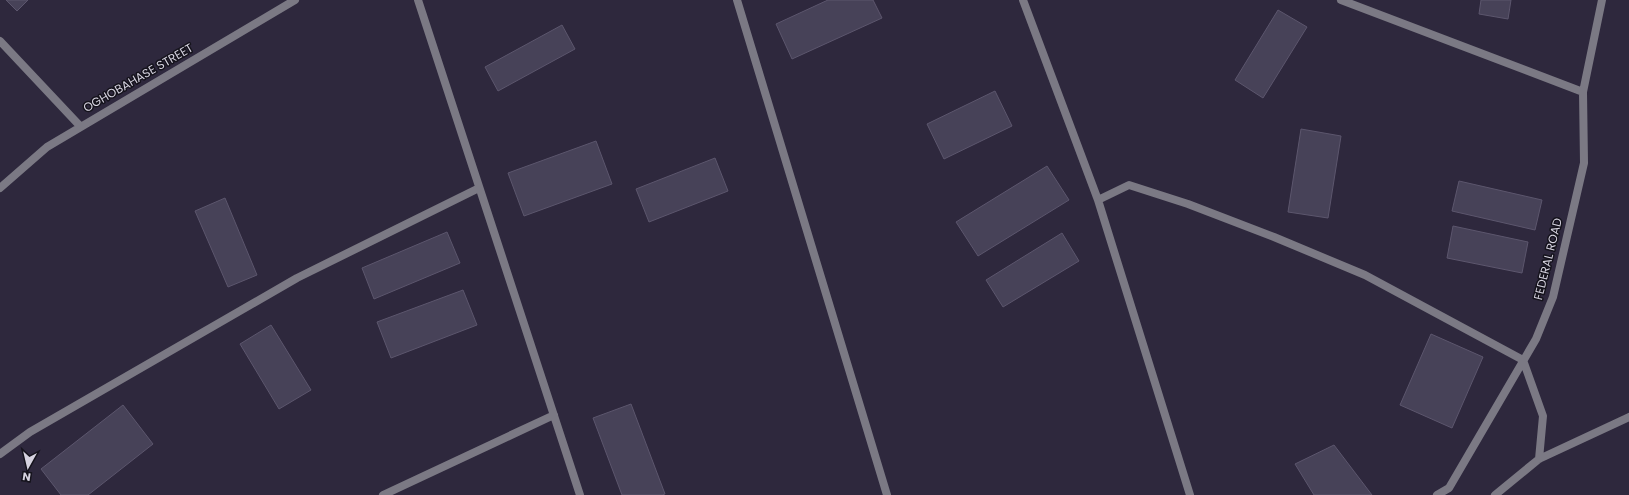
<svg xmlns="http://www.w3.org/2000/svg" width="1629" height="495" font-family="Poppins,sans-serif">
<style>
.building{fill:#474258;stroke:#5c566d}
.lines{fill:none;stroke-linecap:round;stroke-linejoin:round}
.street{stroke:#7b7984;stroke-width:8}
.labels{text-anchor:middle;stroke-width:3;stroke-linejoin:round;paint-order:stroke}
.street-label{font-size:12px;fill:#d6d3e0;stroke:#15131c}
</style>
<rect width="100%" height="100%" fill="#2e283d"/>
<!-- building -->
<path class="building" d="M6 0H28L17 11Z
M828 0H873L882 18 792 59 776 24Z
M1481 0H1511L1508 19 1479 14Z
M1278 10 1307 27 1263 98 1235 80Z
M562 25 575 49 498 91 485 67Z
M995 91 1012 126 944 159 927 124Z
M1301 129 1341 136 1328 218 1288 212Z
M596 141 612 184 524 216 508 173Z
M715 158 728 191 649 222 636 189Z
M1047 166 1069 200 978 256 956 222Z
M1459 181 1542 200 1535 230 1452 211Z
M225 198 257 275 228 287 195 211Z
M1453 226 1528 242 1522 273 1447 258Z
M447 232 460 263 374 299 362 268Z
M1062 233 1079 261 1003 307 986 280Z
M463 290 477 325 391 358 377 322Z
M271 325 311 390 279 409 240 344Z
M1431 334 1483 357 1452 428 1400 405Z
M631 404 665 494 662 495H622L593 418Z
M123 405 153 444 88 495H61L41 469Z
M1334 445 1372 495H1314L1295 464Z"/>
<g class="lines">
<!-- street -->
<path class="street" d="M418 0 580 495
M737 0 887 495
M1023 0 1098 200 1190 495
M1341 0 1583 92
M0 41 80 126
M0 188 47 147 295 0
M1098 200 1129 185 1188 204 1274 237 1365 275 1523 360 1543 416 1539 459
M0 454 30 432 297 278 479 188
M383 495 554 415
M1437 495 1449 488 1536 339 1553 297 1584 163 1583 92 1602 0
M1495 495 1539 459 1629 417"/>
</g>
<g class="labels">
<!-- street labels -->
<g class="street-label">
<text transform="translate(138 78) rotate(-30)" y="4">OGHOBAHASE STREET</text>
<text transform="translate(1548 259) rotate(-76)" y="4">FEDERAL ROAD</text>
</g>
</g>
<!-- north arrow -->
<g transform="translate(28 467) rotate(188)" stroke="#15131c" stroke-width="3" paint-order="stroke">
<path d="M0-3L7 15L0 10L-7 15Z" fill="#d6d3e0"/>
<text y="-6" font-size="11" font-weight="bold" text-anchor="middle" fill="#d6d3e0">N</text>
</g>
</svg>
